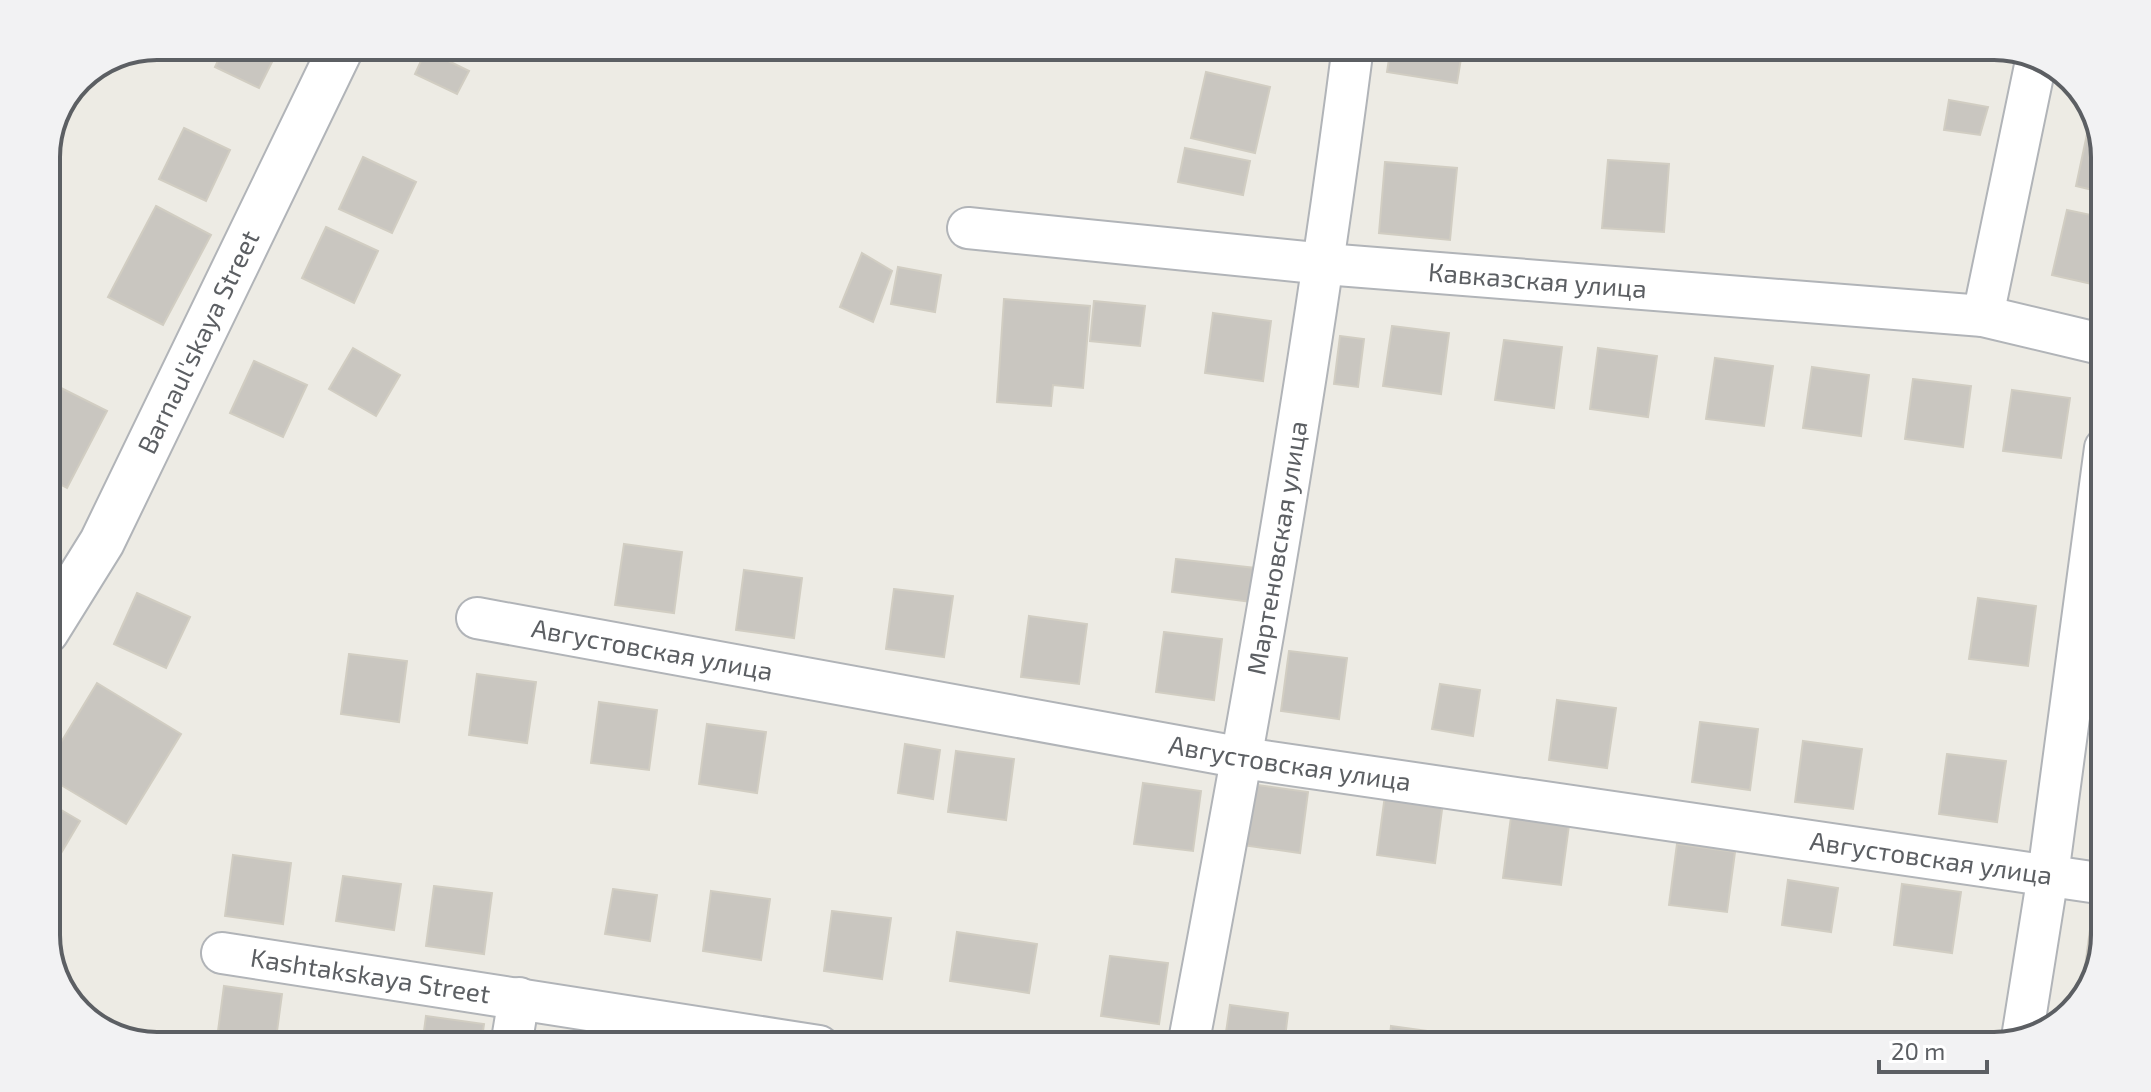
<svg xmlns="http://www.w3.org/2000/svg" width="2151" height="1092" font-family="'Exo 2',sans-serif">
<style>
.building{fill:#c9c6c0;stroke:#d1cdc2;stroke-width:2}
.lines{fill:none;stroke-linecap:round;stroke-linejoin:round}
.minor-casing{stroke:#b1b4b8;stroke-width:44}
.tertiary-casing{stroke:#b1b4b8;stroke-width:48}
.minor{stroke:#fff;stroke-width:40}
.tertiary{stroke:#fff;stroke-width:44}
.labels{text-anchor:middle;stroke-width:7;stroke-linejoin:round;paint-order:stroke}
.street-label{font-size:26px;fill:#5c5f63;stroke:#fff}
.rim{fill:none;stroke:#5c5f63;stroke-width:4}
</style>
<rect width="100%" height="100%" fill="#edebe4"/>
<!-- building -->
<path class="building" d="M225 46H280L259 88 215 67Z
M1391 46H1463L1457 83 1387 72Z
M426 50 469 71 457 94 415 74Z
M1206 72 1270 87 1255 153 1191 138Z
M1949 100 1988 107 1980 135 1944 130Z
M2090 120 2095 121 2105 150V193L2076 186Z
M184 128 230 150 206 201 159 179Z
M1185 148 1250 161 1243 195 1178 182Z
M363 157 416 182 392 233 339 209Z
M1608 160 1669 164 1664 232 1602 228Z
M1385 162 1457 168 1450 240 1379 233Z
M156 206 211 235 163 325 108 297Z
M2067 210 2105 218V287L2052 275Z
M326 227 378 251 354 303 302 278Z
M862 253 892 271 873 322 840 307Z
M898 267 941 275 935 312 891 304Z
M1004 299 1090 306 1083 388 1053 385 1051 406 997 402Z
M1094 301 1145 306 1140 346 1090 341Z
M1213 313 1271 321 1263 381 1205 373Z
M1392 326 1449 333 1441 394 1383 386Z
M1340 336 1364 339 1358 387 1334 384Z
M1504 340 1562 347 1554 408 1495 400Z
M353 348 400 375 376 416 329 389Z
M1598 348 1657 356 1648 417 1590 409Z
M1715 358 1773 366 1764 426 1706 419Z
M254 361 307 385 283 437 230 413Z
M1812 367 1869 375 1861 436 1803 428Z
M1913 379 1971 386 1963 447 1905 439Z
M57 386 107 411 67 488 46 477V407Z
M2012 390 2070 398 2061 458 2003 451Z
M624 544 682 552 674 613 615 605Z
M1176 559 1255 568 1251 602 1172 592Z
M744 570 802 578 794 638 736 630Z
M894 589 953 596 944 657 886 649Z
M137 593 190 617 166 668 114 644Z
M1978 598 2036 606 2028 666 1969 659Z
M1029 616 1087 624 1079 684 1021 677Z
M1164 632 1222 639 1214 700 1156 692Z
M1289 651 1347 658 1339 719 1281 711Z
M349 654 407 661 399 722 341 714Z
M477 674 536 682 527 743 469 735Z
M97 683 181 734 126 824 46 776V767Z
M1440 684 1480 690 1473 736 1432 729Z
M1557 700 1616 708 1607 768 1549 760Z
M599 702 657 710 649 770 591 763Z
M1700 722 1758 729 1750 790 1692 782Z
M707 724 766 732 757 793 699 784Z
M1803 741 1862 749 1853 809 1795 802Z
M905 744 940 750 933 799 898 793Z
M956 751 1014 759 1006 820 948 812Z
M1947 754 2006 761 1997 822 1939 814Z
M2101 780 2105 781V842L2093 841Z
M1143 783 1201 791 1193 851 1134 844Z
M1250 784 1308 792 1300 853 1242 845Z
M1385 795 1443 802 1435 863 1377 855Z
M46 801 80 821 51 870 46 867Z
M1511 817 1569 825 1561 885 1503 878Z
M1677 844 1735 852 1727 912 1669 905Z
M233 855 291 863 283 924 225 916Z
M343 876 401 884 394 930 336 921Z
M1788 880 1838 888 1831 932 1782 925Z
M1902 884 1961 892 1952 953 1894 945Z
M434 886 492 893 484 954 426 946Z
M613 889 657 895 650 941 605 934Z
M711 891 770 899 761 960 703 951Z
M832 911 891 918 882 979 824 971Z
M2091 922 2105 923 2094 984 2083 982Z
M957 932 1037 944 1029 993 950 981Z
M1110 956 1168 963 1159 1024 1101 1016Z
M224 986 282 994 275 1046H216Z
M1230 1005 1288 1013 1284 1046H1224Z
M426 1016 484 1024 481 1046H422Z
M1391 1026 1450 1034 1448 1046H1389Z
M1483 1041 1520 1046H1482Z"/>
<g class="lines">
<defs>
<g id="minor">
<path id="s1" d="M968 228 1325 264 1983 316 2105 345"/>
<path d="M1983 316 2037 56"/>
<path id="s2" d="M477 618 1243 758 2105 884"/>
<path id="s3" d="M222 953 819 1046"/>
<path d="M2022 1038 2048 875 2105 448"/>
<path d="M511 1046 519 998"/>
<path id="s4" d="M1188 1046C1251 714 1310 381 1353 46"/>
</g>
<g id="tertiary">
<path id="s5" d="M46 632 102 542 342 46"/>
</g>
</defs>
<!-- minor casing -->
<use href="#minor" class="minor-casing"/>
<!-- tertiary casing -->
<use href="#tertiary" class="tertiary-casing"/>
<!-- minor -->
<use href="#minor" class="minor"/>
<!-- tertiary -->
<use href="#tertiary" class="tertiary"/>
</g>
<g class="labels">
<!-- street labels -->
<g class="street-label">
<text dy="9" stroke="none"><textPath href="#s1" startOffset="572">Кавказская улица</textPath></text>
<text dy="9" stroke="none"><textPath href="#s5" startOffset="328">Barnaul'skaya Street</textPath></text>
<text dy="9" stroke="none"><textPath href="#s4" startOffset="506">Мартеновская улица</textPath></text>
<text dy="9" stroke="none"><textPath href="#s2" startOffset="178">Августовская улица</textPath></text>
<text dy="9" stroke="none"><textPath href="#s2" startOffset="826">Августовская улица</textPath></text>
<text dy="9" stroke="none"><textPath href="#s2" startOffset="1474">Августовская улица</textPath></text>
<text dy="9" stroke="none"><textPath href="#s3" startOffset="150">Kashtakskaya Street</textPath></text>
</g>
</g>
<!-- crop -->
<path d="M0 0H2151V1092H0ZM157 60H1994A97 97 0 0 1 2091 157V935A97 97 0 0 1 1994 1032H157A97 97 0 0 1 60 935V157A97 97 0 0 1 157 60Z" fill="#f2f2f3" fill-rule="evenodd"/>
<path class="rim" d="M157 60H1994A97 97 0 0 1 2091 157V935A97 97 0 0 1 1994 1032H157A97 97 0 0 1 60 935V157A97 97 0 0 1 157 60Z"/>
<!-- scale -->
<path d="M1879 1060v12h108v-12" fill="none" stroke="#5c5f63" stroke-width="4"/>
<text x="1891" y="1060" font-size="24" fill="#5c5f63" stroke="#ffffff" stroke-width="6" paint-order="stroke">20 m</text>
</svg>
